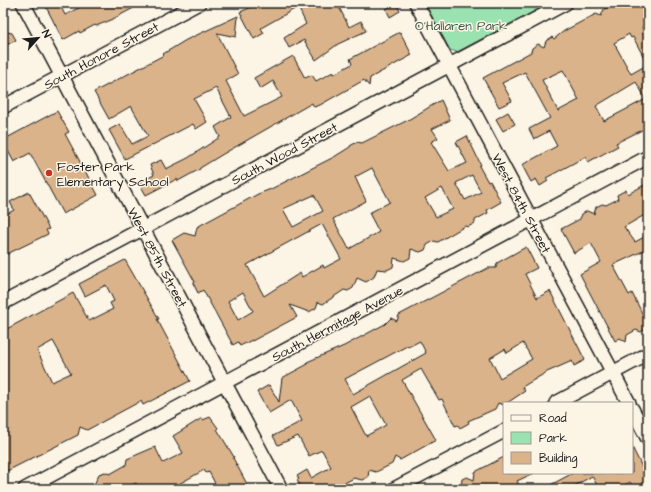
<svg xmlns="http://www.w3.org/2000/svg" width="651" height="492" font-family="'Architects Daughter',sans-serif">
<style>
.green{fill:#9ae2b0;stroke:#5b7f66}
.building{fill:#dab38b;stroke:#1c1c1c;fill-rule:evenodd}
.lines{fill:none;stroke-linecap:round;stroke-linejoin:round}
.minor-casing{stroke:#1c1c1c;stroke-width:16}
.minor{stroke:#fcf5e5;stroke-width:13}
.poi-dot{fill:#c8321e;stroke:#fcf5e5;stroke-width:1.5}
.labels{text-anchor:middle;stroke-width:3;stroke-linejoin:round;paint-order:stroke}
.park-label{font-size:13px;fill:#425748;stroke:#fcf5e5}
.street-label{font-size:13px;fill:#1c1c1c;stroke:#fcf5e5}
.poi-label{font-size:13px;fill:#1c1c1c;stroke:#fcf5e5;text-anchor:start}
</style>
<rect width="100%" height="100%" fill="#fcf5e5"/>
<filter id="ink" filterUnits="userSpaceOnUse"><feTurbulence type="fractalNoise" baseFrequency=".025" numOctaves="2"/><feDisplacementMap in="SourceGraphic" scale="8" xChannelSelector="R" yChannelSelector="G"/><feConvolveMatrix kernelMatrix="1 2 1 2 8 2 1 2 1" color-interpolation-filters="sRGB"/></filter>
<g filter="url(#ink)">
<!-- green -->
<path class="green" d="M425 3H550L457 52 450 50Z"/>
<!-- building -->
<path class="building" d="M44 3H59L65 15 88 3H98L100 7 108 3H143L111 20 96 26 95 25 80 33 79 31 63 40Z
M261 3H337L349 27 361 21 366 31 338 44 316 60 304 40 289 48 284 38 306 24 298 7 261 28 264 33 254 39 240 12Z
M396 3 400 11 390 17 386 9Z
M618 3H648V24L642 27 644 31 642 32 648 43V65L633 37 631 38 629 34 614 43 631 74 645 66 648 71V127L616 143 618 146 588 162 585 157 546 178 548 181 540 186 536 179 531 182 522 165 557 146 549 131 534 139 529 129 550 118 525 72 502 83 512 101 499 107 483 78 531 52 532 48 538 44 544 47 546 41 552 37 554 39 564 31 596 14 601 16 604 9 610 7 616 8ZM563 70 579 100 558 111 542 80ZM636 82 646 99 604 121 596 106Z
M238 16 236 37 217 33 238 74 226 81 244 116 282 97 273 81 260 89 254 78 293 56 305 78 312 75 316 81 333 72 334 74 352 64 350 59 400 32 412 55 370 78 369 86 364 80 320 105 314 107 312 103 223 154 200 168V169L178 181 177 179 146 195 139 183 154 175 150 165 161 160 166 169 188 158 220 137 215 127 231 117 216 88 194 99 207 122 196 129 193 124 125 159 109 130 120 124 132 144 148 136 131 106 109 119 94 92 164 55 163 54 186 40Z
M3 31 12 33 16 40 3 47Z
M441 100 450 120 432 129 438 138 431 142 449 171 467 163 456 142 467 136 481 165 479 166 488 182 490 181 501 202 487 210 488 213 475 220V223L468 227 465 226 438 242 434 241 427 245 425 250 420 252 411 249 410 258 404 261 394 258 393 267 387 270 377 269 374 277 366 282 357 278 353 288 348 291 344 290 323 304 318 302 316 308 309 312 290 305 297 317 252 341V340L240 346 238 342 233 345 203 290 198 293 193 283 195 282 172 240 184 233 195 236 197 227 258 194 271 189 334 157 350 147V146L357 142 362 143 408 120ZM372 168 390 202 369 213 379 232 349 249 333 219 366 201 355 177ZM472 175 481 192 465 200 456 183ZM442 188 453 209 436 217 425 198ZM314 195 323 211 293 227 283 209ZM322 224 341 259 324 268 323 265 302 277 300 273 264 296 247 265ZM243 292 253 311 238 320 228 301Z
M57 111 69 132 65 134 98 195 63 214 30 153 14 162 3 142V140Z
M508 112 515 124 503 131 496 119Z
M648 183V213L624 227 635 242 648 235V247L643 251 613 265 629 295 632 293 647 323 645 329 641 332 636 330 627 335 626 342 620 338 615 341 580 274 601 262 591 243 574 253 561 229 580 219 582 214 587 211 594 214 596 207 602 204 606 205 618 199 617 195 626 190 628 194Z
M29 192 49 229 46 230 48 234 3 256V216L14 210 10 202Z
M526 247 537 268 525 274 537 298 550 291 585 360 574 366 572 361 547 372 522 387 525 391 507 403H504V405L498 403 495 409 468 421 469 423 460 428 458 425 455 426 442 399 439 400 421 369 402 380 436 440 400 460 395 457 392 464 376 472 369 470 368 477 362 480 354 478 333 489H302L297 480 299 479 297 476 307 470 311 478 331 467 322 450 309 456 298 436 278 445 273 436 302 421 291 400 269 413 257 392 269 385 279 402 282 378 308 364 307 362 344 346 385 324 391 318 397 321 399 315 488 268H496L497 263ZM420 341 426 353 353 394 345 379 407 346 408 347ZM523 343 532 359 500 378 490 358 505 349 507 353ZM370 396 386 425 366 436 351 407Z
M125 260 159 319H157L190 381 143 405 141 401 87 430 80 427 78 435 7 471 3 464V331L73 293 89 321 113 309 110 303 114 301 106 285 85 296 79 284ZM53 341 71 373 52 382 37 350Z
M210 417 218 428 217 429 234 457 233 458 247 484 237 489H218L209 472 206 473 204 470 170 489H140L136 483 124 489H92L99 474 105 472 110 474 126 465 127 459 155 447 163 463 183 453 173 436 202 418 203 420Z
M632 447 645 473H648L645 474 648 479V489H634L630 482 617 489H599L592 476 569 489H543L573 473H632Z
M504 457V473H534L517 481 521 489H461L462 479 467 477 474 480 475 472Z"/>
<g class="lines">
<defs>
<path id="minor" d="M23 3 281 489
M416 3 629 403
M3 107 199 3
M3 303 566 3
M556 403 648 354
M632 409 648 439
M25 489 648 157
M394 489 504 431"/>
</defs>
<!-- minor casing -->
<use href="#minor" class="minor-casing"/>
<!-- minor -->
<use href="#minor" class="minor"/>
</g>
</g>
<!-- markers -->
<circle class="poi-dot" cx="49" cy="173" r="4"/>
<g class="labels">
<!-- park labels -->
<g class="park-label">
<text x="461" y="30">O'Hallaren Park</text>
</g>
<!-- street labels -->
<g class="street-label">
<text transform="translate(101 55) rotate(-28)" y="5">South Honore Street</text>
<text transform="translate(284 153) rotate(-28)" y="5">South Wood Street</text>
<text transform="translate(522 203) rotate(62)" y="5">West 84th Street</text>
<text transform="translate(158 257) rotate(62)" y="5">West 85th Street</text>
<text transform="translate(337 323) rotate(-28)" y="5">South Hermitage Avenue</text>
</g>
<!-- poi labels -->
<g class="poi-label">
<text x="57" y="171">Foster Park<tspan x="57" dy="15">Elementary School</tspan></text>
</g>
</g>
<!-- margin -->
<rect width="651" height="492" fill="none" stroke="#fcf5e5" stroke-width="16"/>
<rect x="8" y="8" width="635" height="476" fill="none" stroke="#1c1c1c" stroke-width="1.5" filter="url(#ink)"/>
<!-- legend -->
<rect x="503" y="402" width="130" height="72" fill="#fcf5e5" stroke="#a29e95"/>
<rect x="511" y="415" width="20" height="6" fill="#fcf5e5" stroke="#a29e95"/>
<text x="539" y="422" font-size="12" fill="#1c1c1c">Road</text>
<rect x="511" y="432" width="20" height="12" fill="#9ae2b0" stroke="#a29e95"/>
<text x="539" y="442" font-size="12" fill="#1c1c1c">Park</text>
<rect x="511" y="452" width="20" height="12" fill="#dab38b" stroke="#a29e95"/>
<text x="539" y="462" font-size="12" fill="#1c1c1c">Building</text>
<!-- north arrow -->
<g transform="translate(38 38) rotate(63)" stroke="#fcf5e5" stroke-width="3" paint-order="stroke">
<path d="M0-3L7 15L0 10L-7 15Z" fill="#1c1c1c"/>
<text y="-6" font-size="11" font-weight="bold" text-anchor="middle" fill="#1c1c1c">N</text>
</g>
</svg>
